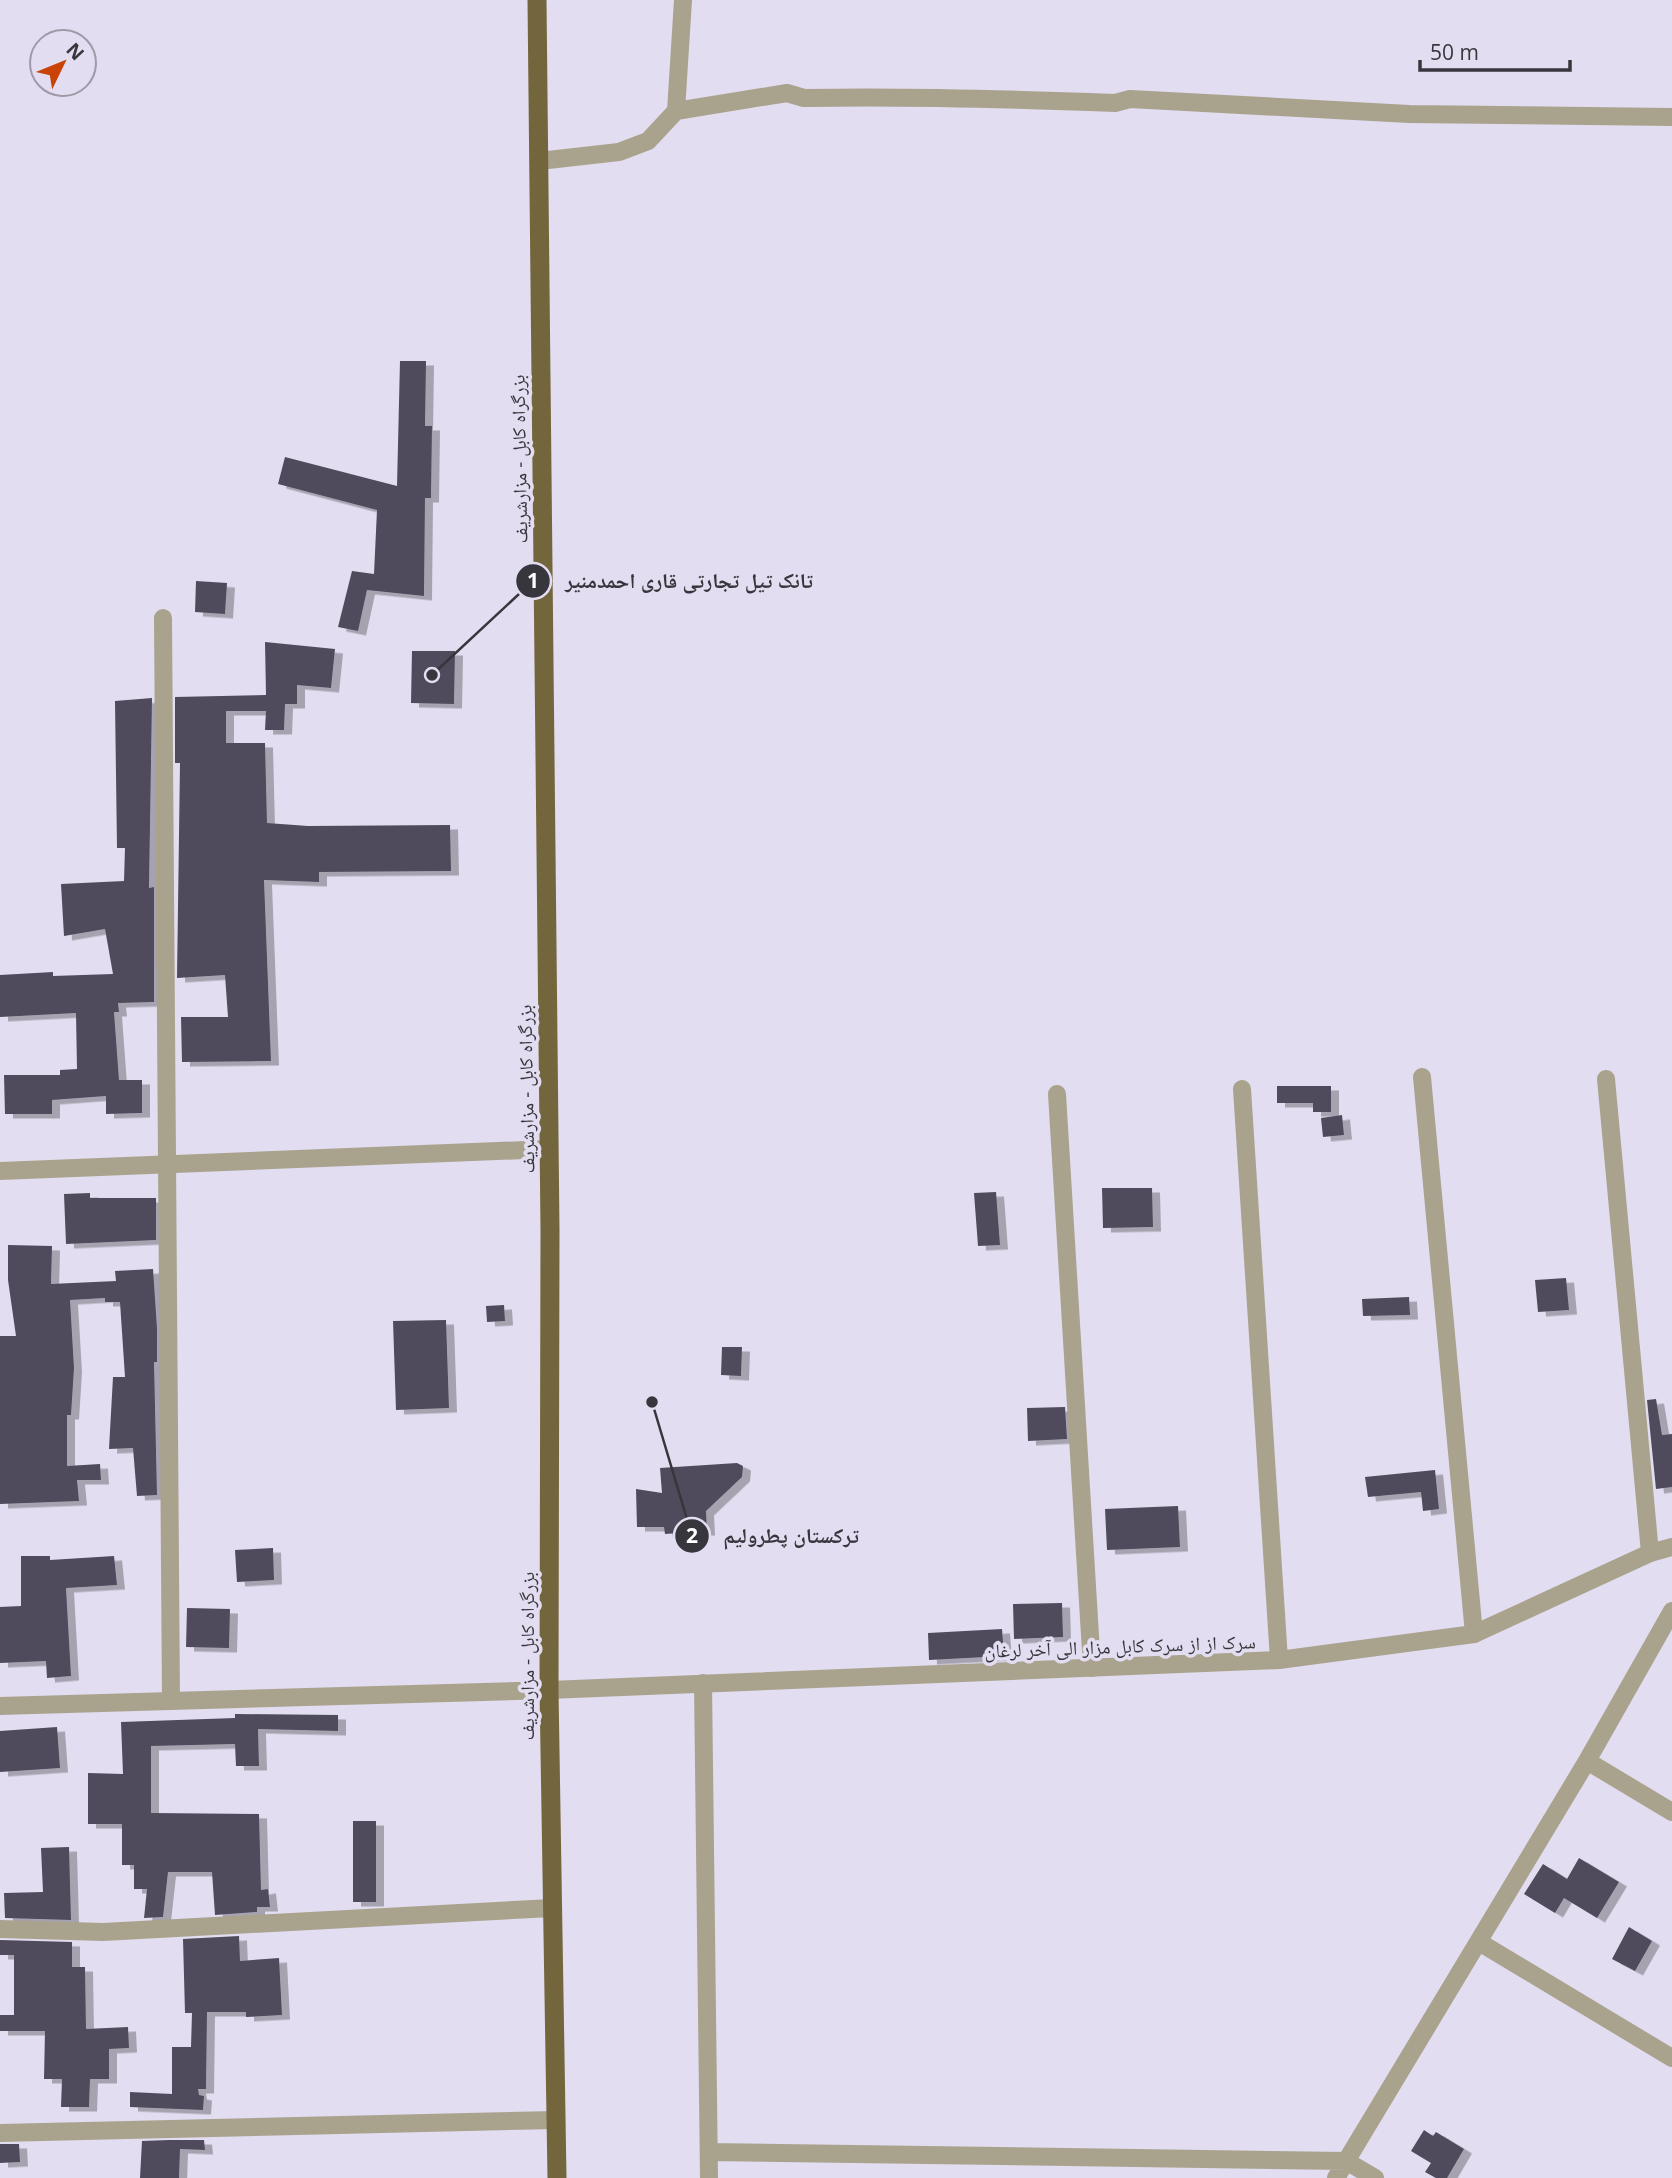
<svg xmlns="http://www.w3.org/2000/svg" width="1672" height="2178" font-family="'Open Sans','Noto Naskh Arabic',sans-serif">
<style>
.building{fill:#504b5b;filter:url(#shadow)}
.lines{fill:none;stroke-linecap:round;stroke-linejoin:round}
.minor{stroke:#a9a38e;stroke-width:18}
.tertiary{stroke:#a9a38e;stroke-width:18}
.trunk{stroke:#74663c;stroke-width:19}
.labels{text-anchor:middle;stroke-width:7;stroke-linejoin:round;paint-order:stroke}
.street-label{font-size:19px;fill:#38363d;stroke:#e2ddf0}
.leader{fill:none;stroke:#38363d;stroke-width:2.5}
.callout-dot{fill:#38363d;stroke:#e2ddf0;stroke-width:2.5}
.mark-label{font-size:21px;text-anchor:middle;font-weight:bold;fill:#fff}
.callout-label{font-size:21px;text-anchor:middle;font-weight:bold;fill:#38363d;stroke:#e2ddf0;stroke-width:7;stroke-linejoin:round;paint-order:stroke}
</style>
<defs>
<filter id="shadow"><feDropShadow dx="8" dy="4.5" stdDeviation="0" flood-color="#0004"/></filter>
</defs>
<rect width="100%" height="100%" fill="#e2ddf0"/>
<!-- building -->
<path class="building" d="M400 361H426L425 426H432L431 498H425L424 596 367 590 358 631 338 627 352 571 374 574 377 510 278 484 285 457 397 486Z
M196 581 227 583 225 614 195 612Z
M265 642 335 649 331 688 297 685V704H285L284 730H265L266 711H226V743H265L267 823 308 826 450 825 451 871 319 872V882L264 880 271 1061 182 1062 181 1017H228L225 975 177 978 180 763H175V697L266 695Z
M412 651H455L454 704 411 703Z
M152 698 149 888 154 887V1002L118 1003 119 1012H114L119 1080H142V1113L106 1114V1096L52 1100V1114H5L4 1075H60V1070L77 1069 76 1013 0 1017V975L53 972V976L113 974 105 929 64 936 61 884 124 881 125 848H117L115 701Z
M1277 1086H1331V1112H1313V1103H1277Z
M1342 1115 1344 1135 1323 1137 1321 1118Z
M1102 1188H1152L1153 1227 1103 1228Z
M996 1192 1000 1245 978 1246 974 1193Z
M90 1193V1198H156V1240L66 1244 64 1194Z
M8 1245 52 1246 51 1284 116 1281 115 1271 153 1269 157 1328V1362H154L157 1495 137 1496 133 1448 109 1449 113 1377H125L120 1302H105V1298L70 1300 74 1368 71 1415H67V1466L100 1464 101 1480H77L79 1501 0 1504V1336H16L8 1280Z
M1566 1278 1569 1310 1538 1312 1535 1280Z
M1409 1297 1410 1315 1363 1316 1362 1299Z
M504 1305 505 1321 487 1322 486 1306Z
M446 1320 449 1408 396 1410 393 1321Z
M722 1347H742L741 1376 721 1375Z
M1656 1399 1662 1435 1672 1434V1487L1656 1489 1647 1400Z
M1065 1407 1067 1439 1028 1441 1027 1408Z
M737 1463 743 1466 742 1477 706 1511 707 1531 665 1534 664 1527H637L636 1489 662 1493 660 1468Z
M1435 1470 1439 1509 1423 1511 1421 1492 1368 1497 1365 1477Z
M1178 1506 1180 1547 1107 1550 1105 1509Z
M273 1548 274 1580 237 1582 235 1550Z
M21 1556H50V1560L114 1556 117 1585 66 1588 71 1676 47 1678 46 1661 0 1663V1607L21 1606Z
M1062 1603 1063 1637 1014 1639 1013 1604Z
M187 1608 230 1609 229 1648 186 1647Z
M1002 1629 1004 1656 929 1660 928 1633Z
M235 1714 338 1715V1731L258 1729 259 1766H236L235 1744 151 1746V1813L259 1814 261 1890 268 1889 270 1907H257V1912L215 1915 212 1872H168L163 1917 144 1918 147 1889H134V1865H122V1824H88V1773L123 1774 121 1722 235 1718Z
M57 1727 60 1768 0 1772V1731Z
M353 1821H376V1902H353Z
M69 1847 71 1920 5 1918 4 1893 43 1892 41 1848Z
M1579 1858 1619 1882 1597 1918 1564 1898 1555 1913 1524 1894 1543 1864 1567 1879Z
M1629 1927 1652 1941 1635 1971 1612 1959Z
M239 1936 240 1961 279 1958 282 2015 246 2017V2012H207L206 2089H198L199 2095 204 2096 203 2110 130 2107V2092L172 2094V2047H191L192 2013H185L183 1939Z
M0 1940 72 1942V1967H85L86 2029 128 2027 129 2048 109 2049V2079H90L89 2107H61L62 2079H44L45 2031H0V2015H14V1955H0Z
M1424 2130 1433 2136 1436 2132 1464 2149 1447 2178H1436L1425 2172 1431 2163 1411 2151Z
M169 2140H204L205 2150 180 2149 179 2178H140L142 2141Z
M0 2144H19L20 2162 0 2163Z"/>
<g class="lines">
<!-- minor -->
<path class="minor" d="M676 111 683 0
M539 161 619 152 648 141 676 111 787 93 804 98C908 96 1011 99 1115 103L1130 99 1409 114 1672 117
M163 618 171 1701
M1422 1077 1474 1634
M1606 1079 1650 1553
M1242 1089 1279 1660
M1057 1094 1092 1668
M0 1171 549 1149
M703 1683 709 2178
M1587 1761 1672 1812
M0 1929 103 1932 552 1908
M1479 1942 1672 2058
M0 2133 556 2120
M709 2152 1346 2161 1375 2178
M1336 2178 1587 1761 1672 1611"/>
<!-- tertiary -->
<path class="tertiary" d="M0 1706 549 1690 1279 1660 1474 1634 1650 1553 1672 1547"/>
<!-- trunk -->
<path class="trunk" d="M537 0 550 1230 549 1690 557 2178"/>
</g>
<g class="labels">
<!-- street labels -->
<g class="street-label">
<text transform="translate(519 459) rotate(-91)" y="7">بزرگراه کابل - مزارشریف</text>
<text transform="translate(526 1089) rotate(-91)" y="7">بزرگراه کابل - مزارشریف</text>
<text transform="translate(1120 1646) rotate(-2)" y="7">سرک از از سرک کابل مزار الی آخر لرغان</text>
<text transform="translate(527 1656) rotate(-90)" y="7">بزرگراه کابل - مزارشریف</text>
</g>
</g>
<!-- callouts -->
<path class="leader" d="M432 675L533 581M652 1402L692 1536"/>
<g class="callout-dot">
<circle cx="432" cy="675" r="7"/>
<circle cx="652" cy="1402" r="7"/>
<circle cx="533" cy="581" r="18"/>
<circle cx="692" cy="1536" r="18"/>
</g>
<g class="mark-label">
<text x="533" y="588">1</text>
<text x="692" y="1543">2</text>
</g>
<g class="callout-label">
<text x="689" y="588">تانک تیل تجارتی قاری احمدمنیر</text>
<text x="791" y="1543">ترکستان پطرولیم</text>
</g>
<!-- north arrow -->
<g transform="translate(63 63) rotate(47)"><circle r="33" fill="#e2ddf0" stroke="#9e9aa8" stroke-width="2"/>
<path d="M0-5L12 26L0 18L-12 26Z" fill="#c94306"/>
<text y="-10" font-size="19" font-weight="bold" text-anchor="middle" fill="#38363d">N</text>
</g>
<!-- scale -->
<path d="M1420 60v10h150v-10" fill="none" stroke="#38363d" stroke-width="3.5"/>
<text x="1430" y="60" font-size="21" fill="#38363d" stroke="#e2ddf0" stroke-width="5" paint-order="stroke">50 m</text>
</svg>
